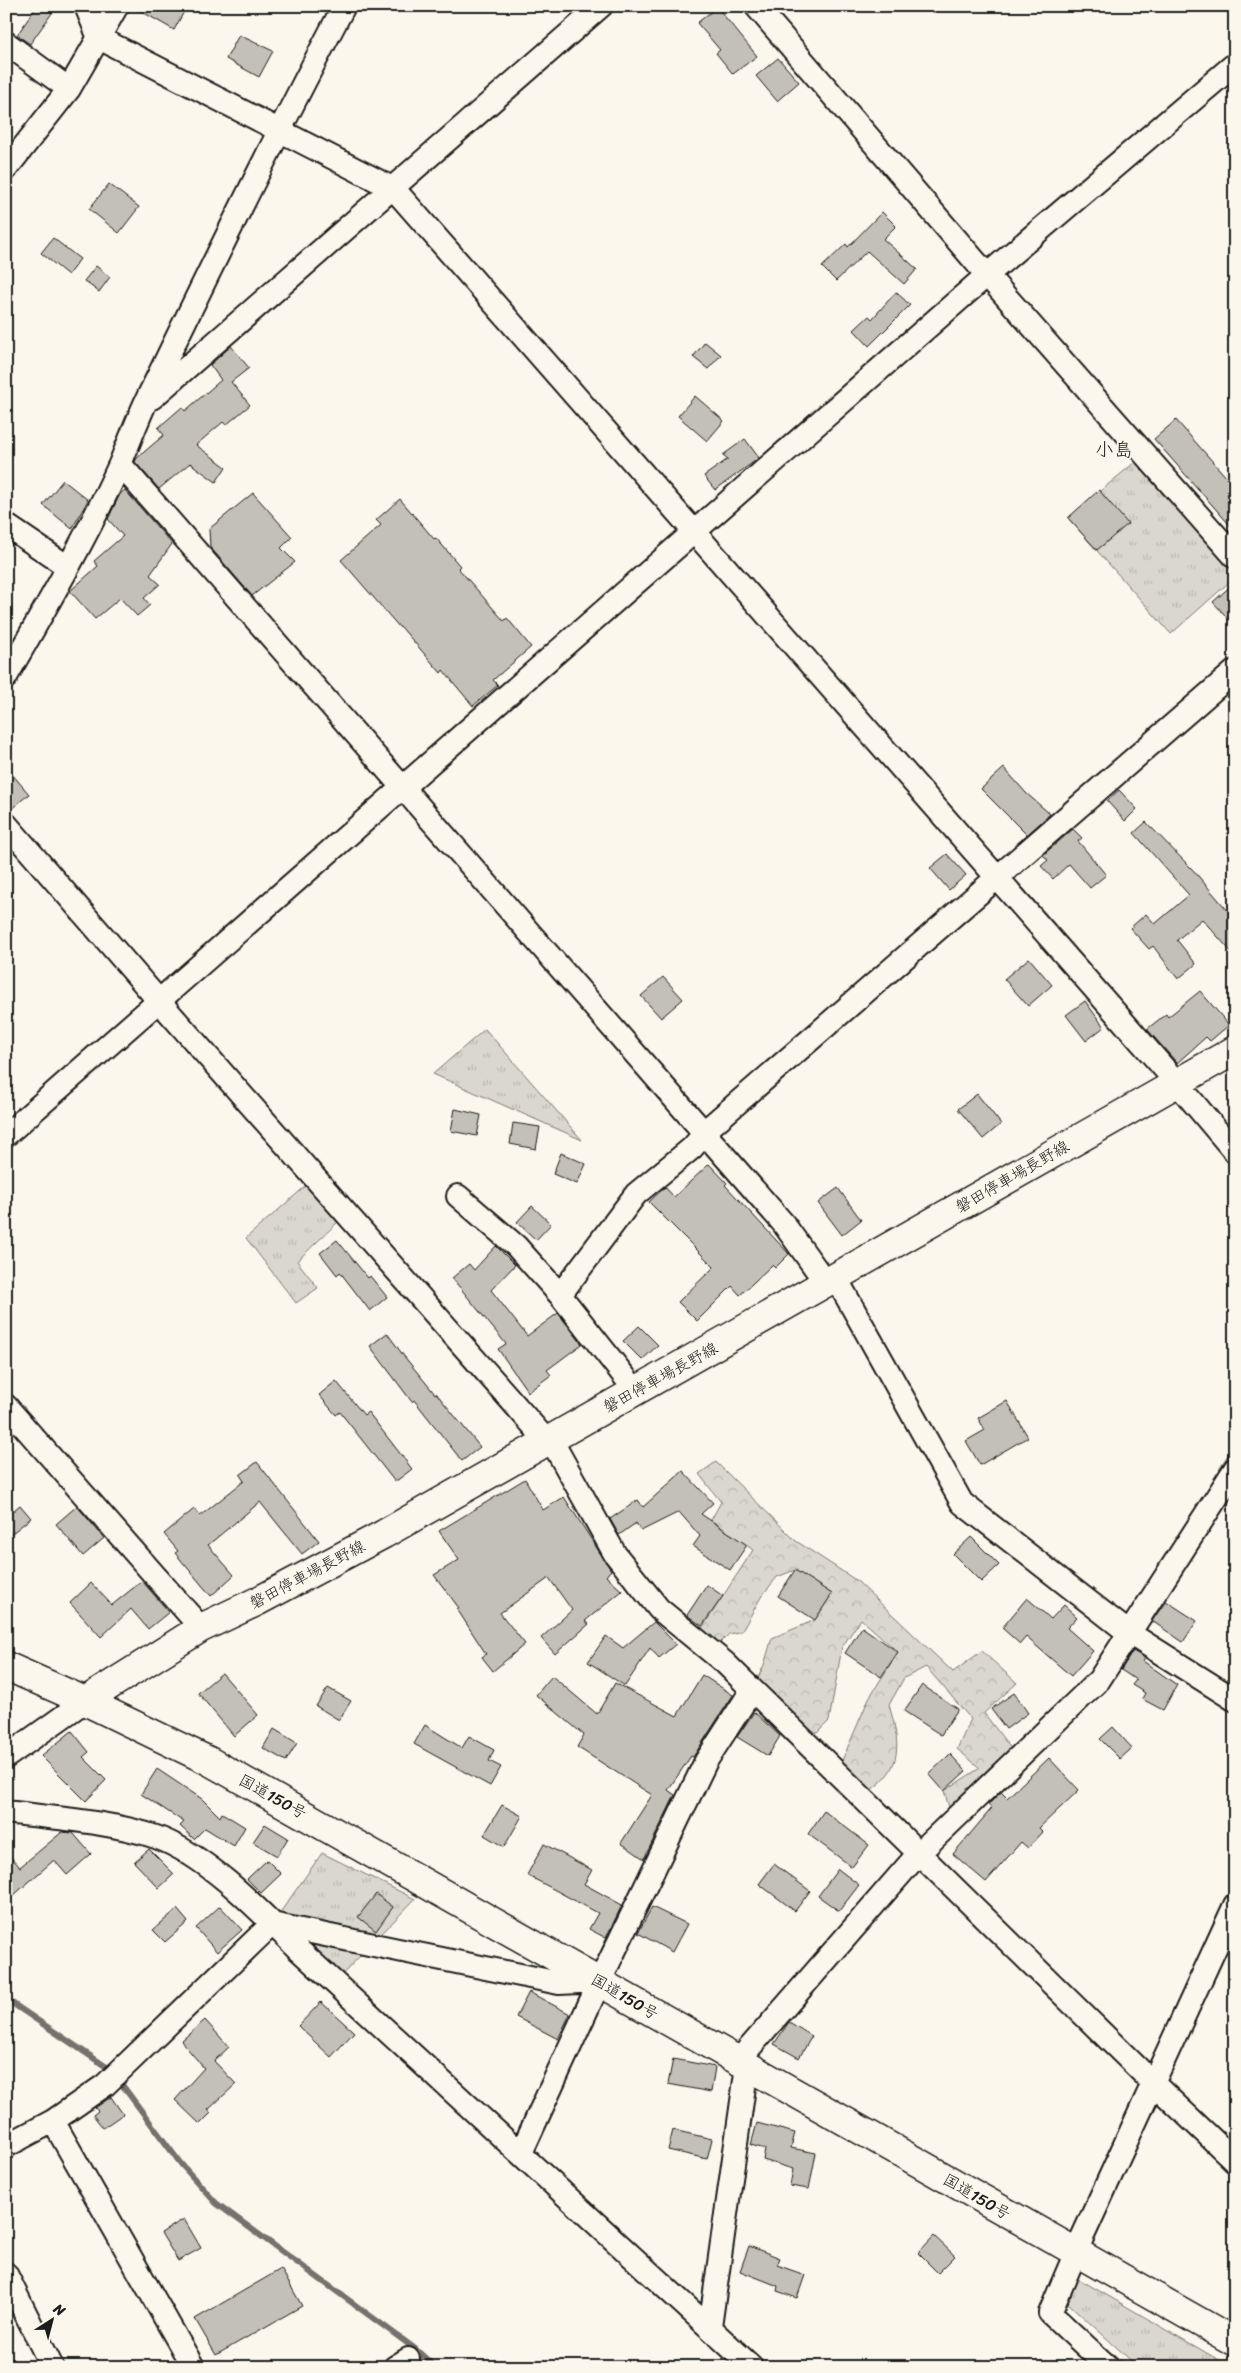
<svg xmlns="http://www.w3.org/2000/svg" width="1241" height="2373" font-family="Sriracha,'Klee One',sans-serif">
<style>
.grass{fill:url(#grass-tufts);stroke:#7b7a75}
.forest{fill:url(#forest-crowns);stroke:#7b7a75}
.lines{fill:none;stroke-linecap:round;stroke-linejoin:round}
.stream{stroke:#74726e;stroke-width:6}
.building{fill:#c3c0b8;stroke:#1c1c1c}
.minor-casing{stroke:#1c1c1c;stroke-width:26}
.major-casing{stroke:#1c1c1c;stroke-width:31}
.highway-casing{stroke:#1c1c1c;stroke-width:31}
.minor{stroke:#fbf7ec;stroke-width:22}
.major{stroke:#fbf7ec;stroke-width:28}
.highway{stroke:#fbf7ec;stroke-width:28}
.labels{text-anchor:middle;stroke-width:4;stroke-linejoin:round;paint-order:stroke}
.street-label{font-size:16px;fill:#1c1c1c;stroke:#fbf7ec}
.quarter-label{font-size:19px;fill:#1c1c1c;stroke:#fbf7ec}
</style>
<defs>
<pattern id="grass-tufts" width="24" height="20" patternUnits="userSpaceOnUse" patternTransform="scale(1.25)"><rect width="24" height="20" fill="#dad7ce"/><path d="M3 7l-1-3M5 7V3M7 7l1-3M15 17l-1-3M17 17v-4M19 17l1-3" fill="none" stroke="#bab8b0"/></pattern>
<pattern id="forest-crowns" width="20" height="18" patternUnits="userSpaceOnUse" patternTransform="scale(1.25)"><rect width="20" height="18" fill="#dad7ce"/><path d="M2 6a3 3 0 1 1 6 0M12 15a3 3 0 1 1 6 0" fill="none" stroke="#bab8b0"/></pattern>
</defs>
<rect width="100%" height="100%" fill="#fbf7ec"/>
<filter id="ink" filterUnits="userSpaceOnUse"><feTurbulence type="fractalNoise" baseFrequency=".02" numOctaves="2"/><feDisplacementMap in="SourceGraphic" scale="10" xChannelSelector="R" yChannelSelector="G"/><feConvolveMatrix kernelMatrix="1 2 1 2 8 2 1 2 1" color-interpolation-filters="sRGB"/></filter>
<g filter="url(#ink)">
<!-- grass -->
<path class="grass" d="M1141 457 1235 568V577L1171 634 1068 518Z
M485 1029 582 1140 433 1074Z
M307 1185 339 1221 297 1261 318 1288 296 1303 246 1238Z
M322 1853 415 1899 335 1982 272 1924Z
M1077 2278 1231 2367H1138L1068 2303Z"/>
<!-- forest -->
<path class="forest" d="M716 1462 796 1541 857 1581 953 1672 982 1651 1017 1683 984 1713 1012 1750 949 1807 944 1791 980 1768 957 1749 971 1719 926 1667 904 1678 889 1705C900 1742 904 1769 868 1792L837 1772 869 1698 898 1652 861 1619 842 1647 829 1721 817 1733 798 1725 757 1680 764 1665 772 1638 815 1620 832 1594 795 1570 777 1577 761 1597 742 1631 729 1634 718 1645 695 1639 753 1550 711 1520 721 1502 699 1474Z"/>
<g class="lines">
<!-- stream -->
<path class="stream" d="M1222 1469 1235 1449
M1228 1901 1235 1887
M6 1999 111 2070 181 2164 216 2203 414 2348 435 2367
M1112 2356 1124 2367"/>
</g>
<!-- building -->
<path class="building" d="M37 6H57L30 44 17 35Z
M132 6H187L174 30Z
M717 7 757 56 733 74 716 53 720 50 697 23Z
M239 35 273 51 259 77 226 59Z
M778 58 799 82 777 101 756 76Z
M109 184 139 207 119 233 89 209Z
M882 212 896 226 883 239 917 269 904 284 867 251 836 281 822 267 846 244 848 247Z
M53 238 80 259 68 275 41 253Z
M96 266 110 277 99 292 84 281Z
M896 292 910 305 869 346 854 330 869 316 872 319Z
M705 342 721 355 708 369 693 357Z
M231 346 249 368 231 382 250 405 226 425 223 422 196 445 226 467 216 482 190 463 159 489 135 462 137 458 164 435 158 428 182 407 185 411 221 380 210 365Z
M695 396 724 421 707 441 678 416Z
M1176 420 1235 487V531L1154 439Z
M745 439 759 458 715 490 704 476 728 459 723 455Z
M63 480 88 500 72 529 43 505Z
M125 490 172 544 150 575 160 584 144 598 150 605 137 616 120 598 95 619 70 591 98 566 94 561 123 536 108 519 120 494Z
M1099 490 1128 524 1097 550 1068 518Z
M253 493 292 537 281 548 295 562 252 596 210 547 209 529Z
M400 499 434 539 436 538 460 566 458 568 504 621 507 618 531 647 493 680 498 685 473 706 443 670 441 673 401 627 400 628 341 560 381 525 376 520Z
M1235 582V626L1213 602Z
M6 767 29 794 9 811H6Z
M1004 768 1026 793 1050 814 1027 835 981 789Z
M1119 790 1137 809 1125 821 1107 801Z
M1146 822 1193 870 1235 919V956L1202 919 1177 940 1196 964 1178 979 1153 946 1149 949 1130 928 1146 914 1155 924 1189 895 1134 833Z
M1073 829 1082 838 1078 841 1106 875 1090 888 1069 864 1053 879 1041 866 1048 860 1043 855Z
M947 854 966 875 949 890 930 868Z
M1029 958 1052 985 1028 1006 1004 979Z
M663 977 683 999 661 1018 641 996Z
M1200 991 1229 1025 1210 1041 1206 1037 1177 1063 1147 1029 1166 1014 1168 1017Z
M1085 1001 1104 1027 1086 1041 1066 1015Z
M977 1094 1001 1124 983 1139 958 1109Z
M455 1109 481 1115 477 1136 451 1131Z
M513 1123 540 1127 536 1149 510 1144Z
M561 1153 586 1164 577 1184 553 1174Z
M709 1164 727 1183 725 1185 789 1254 775 1268 772 1265 740 1295 732 1286 697 1321 678 1302 714 1267 649 1202 665 1187 674 1197Z
M838 1188 861 1220 842 1235 818 1203Z
M532 1206 551 1224 536 1240 517 1222Z
M337 1240 368 1278 370 1276 387 1297 370 1311 340 1272 337 1275 320 1253Z
M496 1246 515 1265 491 1290 527 1336 558 1313 582 1344 547 1370 551 1375 528 1392 498 1349 506 1344 452 1278 469 1264 474 1270Z
M639 1326 658 1345 642 1360 623 1341Z
M387 1333 403 1355 435 1394 436 1393 480 1447 462 1461 414 1400 412 1402 370 1346Z
M336 1381 364 1415 368 1412 412 1469 395 1482 340 1412 336 1415 319 1395Z
M1007 1401 1028 1437 980 1465 966 1441 985 1430 978 1418Z
M257 1462 319 1541 302 1554 260 1502 208 1545 234 1575 211 1596 175 1553 178 1551 164 1534 194 1509 200 1516 244 1481 240 1475Z
M683 1471 713 1503 701 1514 747 1545 730 1570 693 1546 700 1536 679 1512 641 1531 636 1523 619 1535 610 1519 638 1500 643 1507Z
M525 1479 543 1510 564 1497 611 1570 606 1576 622 1591 585 1621 589 1624 555 1654 541 1638 572 1610 549 1578 500 1613 525 1644 493 1671 482 1657 486 1654 457 1609 459 1608 434 1575 459 1560 439 1531Z
M20 1505 31 1518 6 1538V1517Z
M77 1506 104 1538 83 1556 56 1524Z
M971 1537 999 1565 981 1582 953 1554Z
M795 1570 832 1594 815 1620 778 1596Z
M142 1581 169 1612 148 1629 131 1609 101 1637 70 1603 91 1583 112 1605Z
M707 1585 723 1596 702 1626 687 1615Z
M1027 1598 1051 1619 1064 1605 1077 1617 1067 1628 1093 1651 1071 1676 1026 1637 1020 1644 1002 1628Z
M1166 1601 1197 1621 1183 1642 1152 1621Z
M654 1622 676 1644 659 1658 650 1648 625 1686 588 1662 606 1636 623 1648Z
M862 1627 898 1652 881 1677 845 1653Z
M1133 1651 1145 1658 1143 1661 1177 1685 1163 1710 1142 1699 1145 1693 1132 1685 1136 1680 1121 1670Z
M222 1673 258 1715 234 1736 198 1693Z
M702 1675 733 1695 693 1757 691 1756 668 1790 675 1795 644 1859 621 1843 652 1795 577 1747 584 1735 536 1695 552 1676 597 1714 615 1683 677 1716Z
M922 1685 958 1709 941 1735 904 1711Z
M328 1688 351 1701 339 1720 316 1706Z
M1014 1693 1028 1713 1006 1729 991 1709Z
M754 1712 780 1736 768 1756 737 1737Z
M425 1725 462 1748 469 1736 494 1750 489 1761 501 1767 490 1786 414 1744Z
M1113 1727 1132 1748 1120 1759 1100 1739Z
M274 1729 297 1743 286 1761 263 1748Z
M72 1731 89 1752 83 1757 106 1780 86 1801 41 1756Z
M950 1754 966 1771 944 1791 929 1774Z
M1049 1758 1079 1790 1039 1828 1043 1832 1028 1848 1021 1842 986 1882 953 1854 992 1808 988 1805 1001 1792 1007 1798Z
M157 1769 202 1799 220 1817 222 1813 245 1827 234 1846 205 1828 194 1839 180 1826 184 1822 141 1794Z
M502 1805 522 1816 504 1847 484 1835Z
M824 1811 869 1845 852 1867 808 1834Z
M265 1824 288 1838 277 1856 253 1842Z
M62 1832 73 1833 91 1854 67 1875 54 1860 6 1902V1852L20 1867Z
M544 1844 592 1870 584 1884 622 1905 606 1938 589 1929 598 1913 527 1875Z
M149 1849 174 1874 159 1888 134 1862Z
M267 1860 281 1874 261 1893 247 1879Z
M774 1864 810 1891 795 1911 759 1884Z
M838 1869 859 1885 839 1911 818 1896Z
M376 1894 393 1907 376 1931 358 1917Z
M220 1906 242 1930 217 1952 196 1928Z
M652 1907 687 1924 672 1952 638 1933Z
M177 1909 188 1922 165 1942 153 1930Z
M529 1992 570 2014 558 2039 516 2017Z
M321 2002 354 2032 331 2057 298 2026Z
M205 2020 229 2047 214 2061 236 2084 208 2110 211 2113 200 2124 175 2100 204 2068 181 2041Z
M789 2022 812 2036 799 2058 774 2044Z
M673 2059 715 2067 711 2092 668 2084Z
M111 2097 123 2114 103 2128 93 2115 98 2111 95 2108Z
M757 2123 795 2133 791 2148 816 2153 809 2189 790 2186 793 2169 763 2160 765 2149 751 2145Z
M673 2130 712 2139 707 2159 668 2150Z
M184 2219 201 2248 178 2261 161 2233Z
M934 2236 955 2256 938 2273 918 2253Z
M749 2246 780 2258 777 2265 805 2275 797 2298 777 2291 778 2286 740 2271Z
M281 2269 302 2306 216 2355 195 2319Z"/>
<g class="lines">
<defs>
<path id="minor" d="M86 6 99 38 394 189 1177 1083 1235 1152
M756 6 987 275 1235 557
M6 43 69 89
M6 169 69 89 117 6
M152 398 601 6
M120 464 783 1223 826 1283
M6 525 68 567
M6 677C46 607 87 537 120 464 131 438 140 412 153 387 215 259 277 132 344 6
M6 824 159 1001 546 1440
M6 1135 987 275 1235 64
M458 1196 516 1246 560 1295 636 1391
M836 1278 962 1503 1129 1633 1235 1700
M560 1295 636 1194 692 1148 712 1125 1235 671
M6 1406 201 1628
M550 1438 615 1554 659 1609 725 1663 1151 2081 1235 2161
M6 1757 85 1701
M6 1812C53 1818 113 1822 156 1837 208 1856 260 1911 299 1950L752 2367
M738 2061 919 1853 1099 1680 1235 1469
M53 2121 193 2367
M6 2146 53 2121 105 2085 272 1924 559 1983 600 1981
M521 2153 600 1981 706 1761 752 1690
M6 2274 52 2367
M710 2327 747 2066
M395 2367 408 2359
M1108 2367 1050 2313 1082 2238 1235 1905"/>
<path id="major" d="M85 1701 201 1628 258 1601 384 1534 1235 1050"/>
<path id="highway" d="M6 1666 85 1701 209 1761 1235 2342"/>
</defs>
<!-- minor casing -->
<use href="#minor" class="minor-casing"/>
<!-- major casing -->
<use href="#major" class="major-casing"/>
<!-- highway casing -->
<use href="#highway" class="highway-casing"/>
<!-- minor -->
<use href="#minor" class="minor"/>
<!-- major -->
<use href="#major" class="major"/>
<!-- highway -->
<use href="#highway" class="highway"/>
</g>
</g>
<g class="labels">
<!-- street labels -->
<g class="street-label">
<text transform="translate(1012 1176) rotate(-30)" y="6">磐田停車場長野線</text>
<text transform="translate(660 1377) rotate(-29)" y="6">磐田停車場長野線</text>
<text transform="translate(307 1574) rotate(-28)" y="6">磐田停車場長野線</text>
<text transform="translate(273 1796) rotate(29)" y="6">国道150号</text>
<text transform="translate(625 1996) rotate(30)" y="6">国道150号</text>
<text transform="translate(977 2196) rotate(30)" y="6">国道150号</text>
</g>
<!-- quarter labels -->
<g class="quarter-label">
<text x="1114" y="456">小島</text>
</g>
</g>
<!-- margin -->
<rect width="1241" height="2373" fill="none" stroke="#fbf7ec" stroke-width="25"/>
<rect x="12" y="12" width="1216" height="2348" fill="none" stroke="#1c1c1c" stroke-width="2" filter="url(#ink)"/>
<!-- north arrow -->
<g transform="translate(52 2320) rotate(36)" stroke="#fbf7ec" stroke-width="4" paint-order="stroke">
<path d="M0-4L9 19L0 12L-9 19Z" fill="#1c1c1c"/>
<text y="-8" font-size="14" font-weight="bold" text-anchor="middle" fill="#1c1c1c">N</text>
</g>
</svg>
